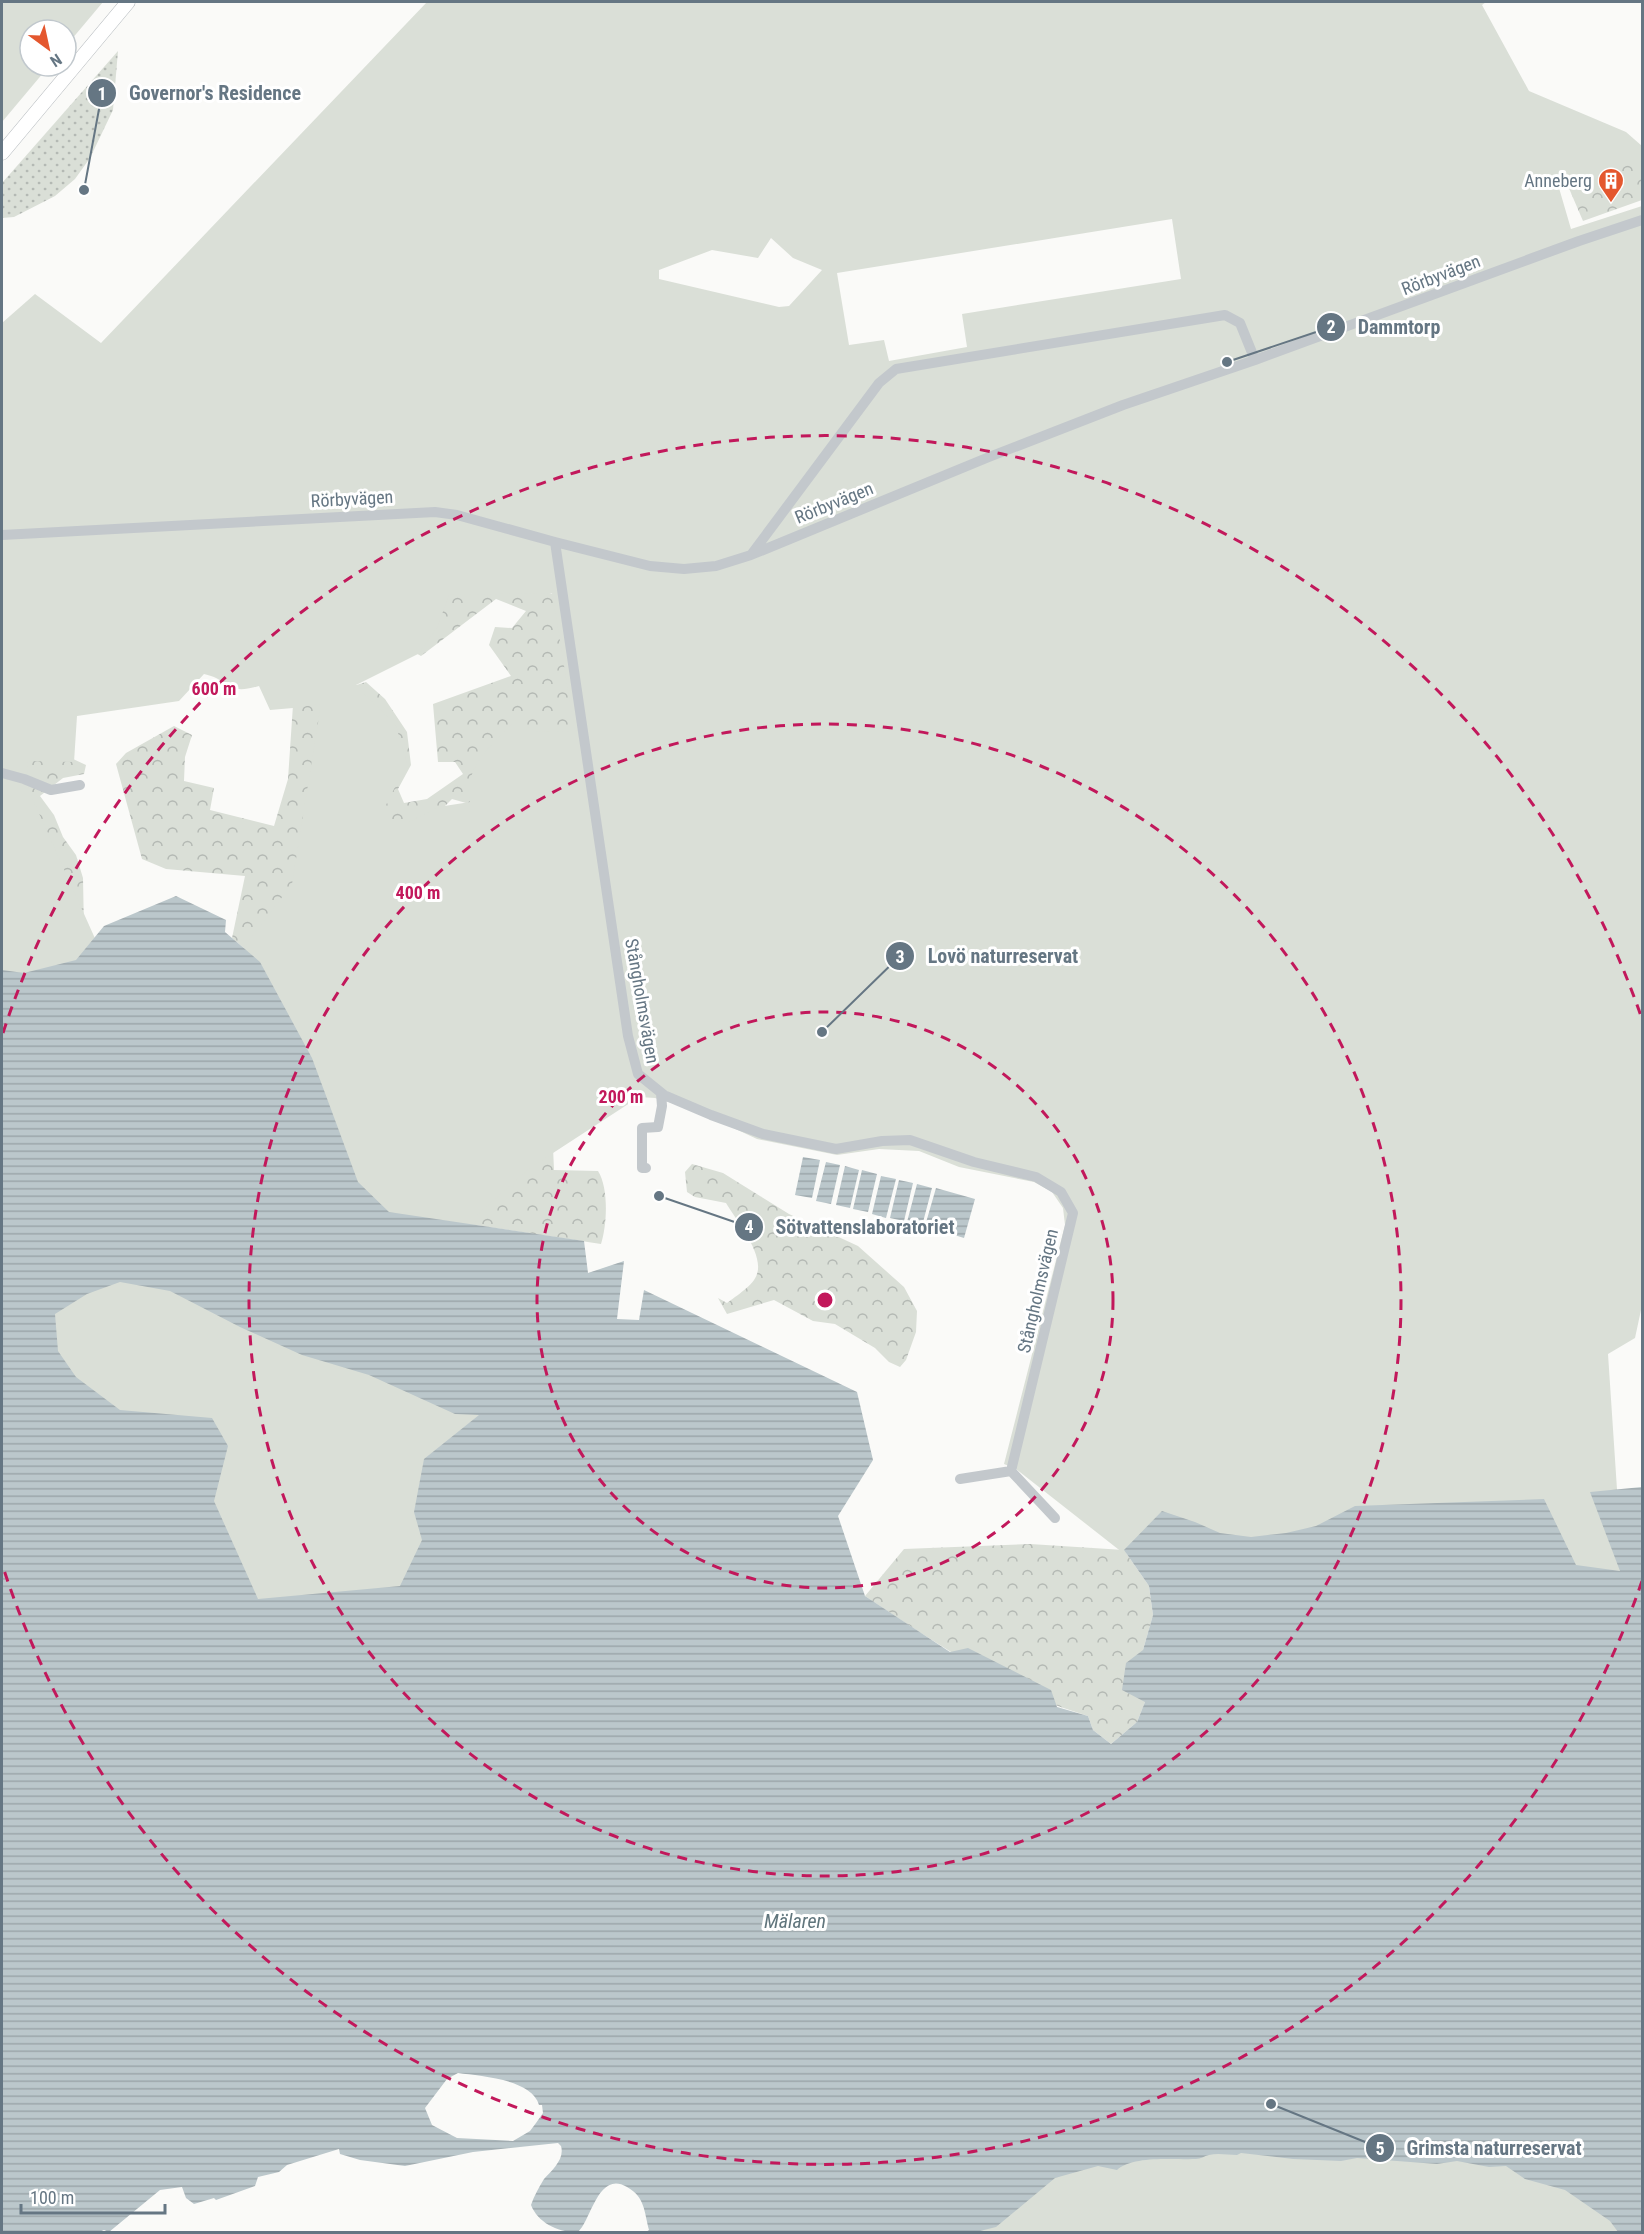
<svg xmlns="http://www.w3.org/2000/svg" width="1644" height="2234" font-family="'Roboto Condensed',sans-serif">
<style>
.grass{fill:url(#grass-dots)}
.forest{fill:url(#forest-crowns)}
.park{fill:#dadfd7;fill-rule:evenodd}
.water{fill:url(#water-rules);fill-rule:evenodd}
.lines{fill:none;stroke-linecap:round;stroke-linejoin:round}
.major-casing{stroke:#b5babe;stroke-width:15}
.minor{stroke:#c3c8cc;stroke-width:10}
.major{stroke:#fff;stroke-width:14}
.ring{fill:none;stroke:#c2185b;stroke-width:3;stroke-dasharray:10 8}
.labels{text-anchor:middle;stroke-width:6;stroke-linejoin:round;paint-order:stroke}
.poi-label{font-size:18px;fill:#657683;stroke:#fff;text-anchor:end}
.street-label{font-size:18px;fill:#657683;stroke:#fff}
.water-label{font-size:20px;font-style:italic;fill:#60757c;stroke:#fff}
.centre{fill:#c2185b;stroke:#fff;stroke-width:3}
.ring-label{font-size:18px;text-anchor:middle;font-weight:bold;fill:#c2185b;stroke:#fff;stroke-width:6;stroke-linejoin:round;paint-order:stroke}
.leader{fill:none;stroke:#657683;stroke-width:2}
.callout-dot{fill:#657683;stroke:#fff;stroke-width:2}
.mark-label{font-size:18px;text-anchor:middle;font-weight:bold;fill:#fff}
.callout-label{font-size:20px;text-anchor:middle;font-weight:bold;fill:#657683;stroke:#fff;stroke-width:6;stroke-linejoin:round;paint-order:stroke}
</style>
<defs>
<pattern id="grass-dots" width="8" height="8" patternUnits="userSpaceOnUse" patternTransform="scale(1.5)"><rect width="8" height="8" fill="#dadfd7"/><path d="M2 2h.1M6 6h.1" fill="none" stroke="#b4b9b4" stroke-width="1.8" stroke-linecap="round"/></pattern>
<pattern id="forest-crowns" width="20" height="18" patternUnits="userSpaceOnUse" patternTransform="scale(1.5)"><rect width="20" height="18" fill="#dadfd7"/><path d="M2 6a3 3 0 1 1 6 0M12 15a3 3 0 1 1 6 0" fill="none" stroke="#b4b9b4"/></pattern>
<pattern id="water-rules" width="6" height="5" patternUnits="userSpaceOnUse" patternTransform="scale(1.5)"><rect width="6" height="5" fill="#bbc7cb"/><path d="M0 2.5h6" fill="none" stroke="#9ca6aa"/></pattern>
</defs>
<rect width="100%" height="100%" fill="#fafaf8"/>
<!-- grass -->
<path class="grass" d="M118 51 113 110 90 158 75 179 55 196 14 217 2 218V183Z"/>
<!-- forest -->
<path class="forest" d="M1529 95 1642 153V200L1583 221Z
M453 571 554 594 578 737 473 805 452 799 429 822 553 1147 554 1170 598 1171C609 1188 607 1226 601 1244L389 1212 260 962 232 938 245 876 166 869 142 859 116 764 126 753 174 726 192 735 185 757 184 781 214 788 210 810 274 826 288 779 293 705 366 682 385 699 407 732 411 765 398 789 404 803 427 799 463 774 455 762H438L433 704 511 676 489 645 495 627 512 628 526 611 496 599 421 656 405 647Z
M19 751 71 758 86 765 84 774 63 778 40 796 54 815 63 837 76 855 83 878 84 930 2 765Z
M692 1164 723 1173 789 1214 858 1246 904 1287 917 1311 916 1332 906 1360 900 1367 889 1362 875 1348 835 1324 813 1321 774 1300 727 1314 718 1298 727 1303C736 1296 754 1285 757 1274 764 1253 736 1220 726 1203L695 1197 687 1192 685 1172Z
M1030 1544 1124 1550 1149 1586 1153 1615 1143 1650 1145 1702 1137 1722 1111 1744 1093 1730 1088 1716C1008 1693 934 1642 865 1596L904 1549Z"/>
<!-- park -->
<path class="park" d="M2 2H103L66 46V30H30V66H49L2 122Z
M427 2H1486L1482 5 1529 91 1626 132 1642 146V166L1641 161 1559 188 1571 229 1642 206V1310H1641L1635 1338 1608 1354 1642 1865 2 1863V323L35 294 101 343ZM1172 219 1181 279 962 314 967 347 889 361 884 340 849 345 837 273ZM771 238 793 258 822 270 789 306 779 307 659 279V270L712 250 758 258ZM552 593 575 732 533 731 517 719C495 742 462 767 470 802L438 807 407 823H377L407 763 396 726 356 685 418 654 437 628 449 595ZM204 674C231 680 226 696 259 686L270 710 293 708 321 704 292 884 230 966 106 963 29 791 27 761 74 762 77 716 179 701ZM639 1097 655 1098 695 1110 757 1139 837 1155 879 1149 919 1151 959 1167 1034 1182 1052 1192 1063 1208 1065 1225 1004 1464 1016 1469 1123 1553 1169 1560 1150 1759 992 1696 843 1593 474 1261 476 1216 530 1168Z
M1343 2013 1642 2232H699Z"/>
<!-- water -->
<path class="water" d="M176 896 226 920 225 932 260 962 312 1058 358 1182 389 1212 584 1241 588 1273 624 1261 617 1319 639 1320 644 1290 857 1392 873 1460 838 1516 865 1596 950 1652 968 1648 1051 1690 1057 1707 1088 1716 1093 1730 1111 1744 1137 1722 1145 1702 1122 1690 1126 1663 1143 1650 1153 1615 1149 1586 1124 1550 1162 1511 1195 1522 1220 1533 1251 1537 1286 1533 1316 1526 1355 1506 1544 1499 1576 1565 1620 1571 1590 1492 1642 1487V2232H1618L1610 2221 1565 2190 1525 2179 1506 2166 1489 2167 1457 2161 1437 2164 1357 2158 1341 2161 1293 2159 1241 2153 1237 2155C1228 2155 1218 2153 1209 2155 1204 2156 1201 2159 1196 2159 1175 2160 1133 2155 1117 2170L1098 2166 1055 2178 996 2227 976 2232H646L649 2230C644 2211 645 2197 627 2187 598 2170 591 2221 578 2232 559 2233 538 2223 531 2205 534 2196 539 2187 544 2179 552 2170 565 2159 561 2146L558 2143 473 2152 405 2166 360 2160 340 2154 339 2149 287 2165 279 2172 258 2177 255 2186 216 2200 214 2198 194 2204 186 2198 182 2187 160 2190 109 2232 104 2230 99 2232H2V970L24 973 76 960 104 926ZM120 1282 170 1291 240 1327 302 1355 369 1375 455 1414 479 1415 424 1459 414 1512 422 1540 400 1586 258 1599 214 1501 228 1446 212 1418 120 1410 76 1377 58 1351 55 1314 87 1294ZM458 2073C480 2076 532 2079 539 2105H542L543 2113 536 2123 530 2131 513 2141 457 2138 432 2125 425 2108 447 2079Z
M803 1157 820 1160 812 1198 795 1195Z
M826 1162 840 1165 831 1204 816 1201Z
M845 1166 859 1170 850 1208 836 1205Z
M862 1170 877 1174 868 1212 853 1209Z
M881 1176 896 1179 886 1218 872 1214Z
M899 1180 913 1183 904 1221 890 1218Z
M917 1184 932 1188 922 1226 907 1222Z
M936 1188 975 1199 964 1238 925 1226Z"/>
<g class="lines">
<defs>
<path id="major" d="M2 153 128 2"/>
</defs>
<!-- major casing -->
<use href="#major" class="major-casing"/>
<!-- minor -->
<path class="minor" d="M2 535 435 512 457 515 555 542 650 566 684 569 716 566 751 555 989 457 1123 405 1255 360 1579 241 1642 220
M555 542 628 1036 638 1074 664 1095 711 1115 763 1134 836 1149 882 1141 910 1140 974 1162 1036 1177 1061 1192 1073 1213 1011 1471 960 1479
M751 555 879 383 896 369 1225 315 1240 323 1255 360
M2 773 24 779 51 790 80 785
M646 1168H642V1128L658 1127 662 1106 661 1093
M1011 1471 1055 1518"/>
<!-- major -->
<use href="#major" class="major"/>
</g>
<!-- distance rings -->
<g class="ring">
<circle cx="825" cy="1300" r="288"/>
<circle cx="825" cy="1300" r="576"/>
<path d="M1642 1581A864 864 0 0 1 3 1567M3 1033A864 864 0 0 1 1642 1019"/>
</g>
<!-- icons -->
<defs>
<symbol id="building-pin" viewBox="-11 -11 22 30"><path d="M0 17L-7.5 6A9.5 9.5 0 1 1 7.5 6Z" fill="#e4572e" stroke="#fff"/><path d="M-4-6H4V6H1V3H-1V6H-4ZM-2.5-4.3h1.7v1.8h-1.7ZM.8-4.3h1.7v1.8H.8ZM-2.5-1h1.7V.8h-1.7ZM.8-1h1.7V.8H.8Z" fill="#fff"/></symbol>
</defs>
<g fill-rule="evenodd">
<use href="#building-pin" x="1596" y="166" width="30" height="40"/>
</g>
<g class="labels">
<!-- poi labels -->
<g class="poi-label">
<text x="1592" y="187">Anneberg</text>
</g>
<!-- street labels -->
<g class="street-label">
<text transform="translate(1441 275) rotate(-21)" y="6">Rörbyvägen</text>
<text transform="translate(352 499) rotate(-3)" y="6">Rörbyvägen</text>
<text transform="translate(834 503) rotate(-22)" y="6">Rörbyvägen</text>
<text transform="translate(642 1001) rotate(80)" y="6">Stångholmsvägen</text>
<text transform="translate(1038 1291) rotate(-77)" y="6">Stångholmsvägen</text>
</g>
<!-- water labels -->
<g class="water-label">
<text x="795" y="1928">Mälaren</text>
</g>
</g>
<circle cx="825" cy="1300" r="9" class="centre"/>
<g class="ring-label">
<text x="214" y="695">600 m</text>
<text x="418" y="899">400 m</text>
<text x="621" y="1103">200 m</text>
</g>
<!-- callouts -->
<path class="leader" d="M84 190L102 93M1227 362L1331 327M822 1032L900 956M659 1196L749 1227M1271 2104L1380 2148"/>
<g class="callout-dot">
<circle cx="84" cy="190" r="6"/>
<circle cx="1227" cy="362" r="6"/>
<circle cx="822" cy="1032" r="6"/>
<circle cx="659" cy="1196" r="6"/>
<circle cx="1271" cy="2104" r="6"/>
<circle cx="102" cy="93" r="15"/>
<circle cx="1331" cy="327" r="15"/>
<circle cx="900" cy="956" r="15"/>
<circle cx="749" cy="1227" r="15"/>
<circle cx="1380" cy="2148" r="15"/>
</g>
<g class="mark-label">
<text x="102" y="100">1</text>
<text x="1331" y="333">2</text>
<text x="900" y="963">3</text>
<text x="749" y="1233">4</text>
<text x="1380" y="2155">5</text>
</g>
<g class="callout-label">
<text x="215" y="100">Governor's Residence</text>
<text x="1399" y="334">Dammtorp</text>
<text x="1003" y="963">Lovö naturreservat</text>
<text x="865" y="1234">Sötvattenslaboratoriet</text>
<text x="1494" y="2155">Grimsta naturreservat</text>
</g>
<!-- border -->
<rect width="1644" height="2234" fill="none" stroke="#657683" stroke-width="6"/>
<!-- north arrow -->
<g transform="translate(48 48) rotate(147)"><circle r="28" fill="#ffffff" stroke="#c1c8cd" stroke-width="1.5"/>
<path d="M0-4.5L10 22L0 15L-10 22Z" fill="#e4572e"/>
<text y="-9" font-size="16" font-weight="bold" text-anchor="middle" fill="#657683">N</text>
</g>
<!-- scale -->
<path d="M21 2204v9h144v-9" fill="none" stroke="#657683" stroke-width="3"/>
<text x="30" y="2204" font-size="18" fill="#657683" stroke="#ffffff" stroke-width="4.5" paint-order="stroke">100 m</text>
</svg>
